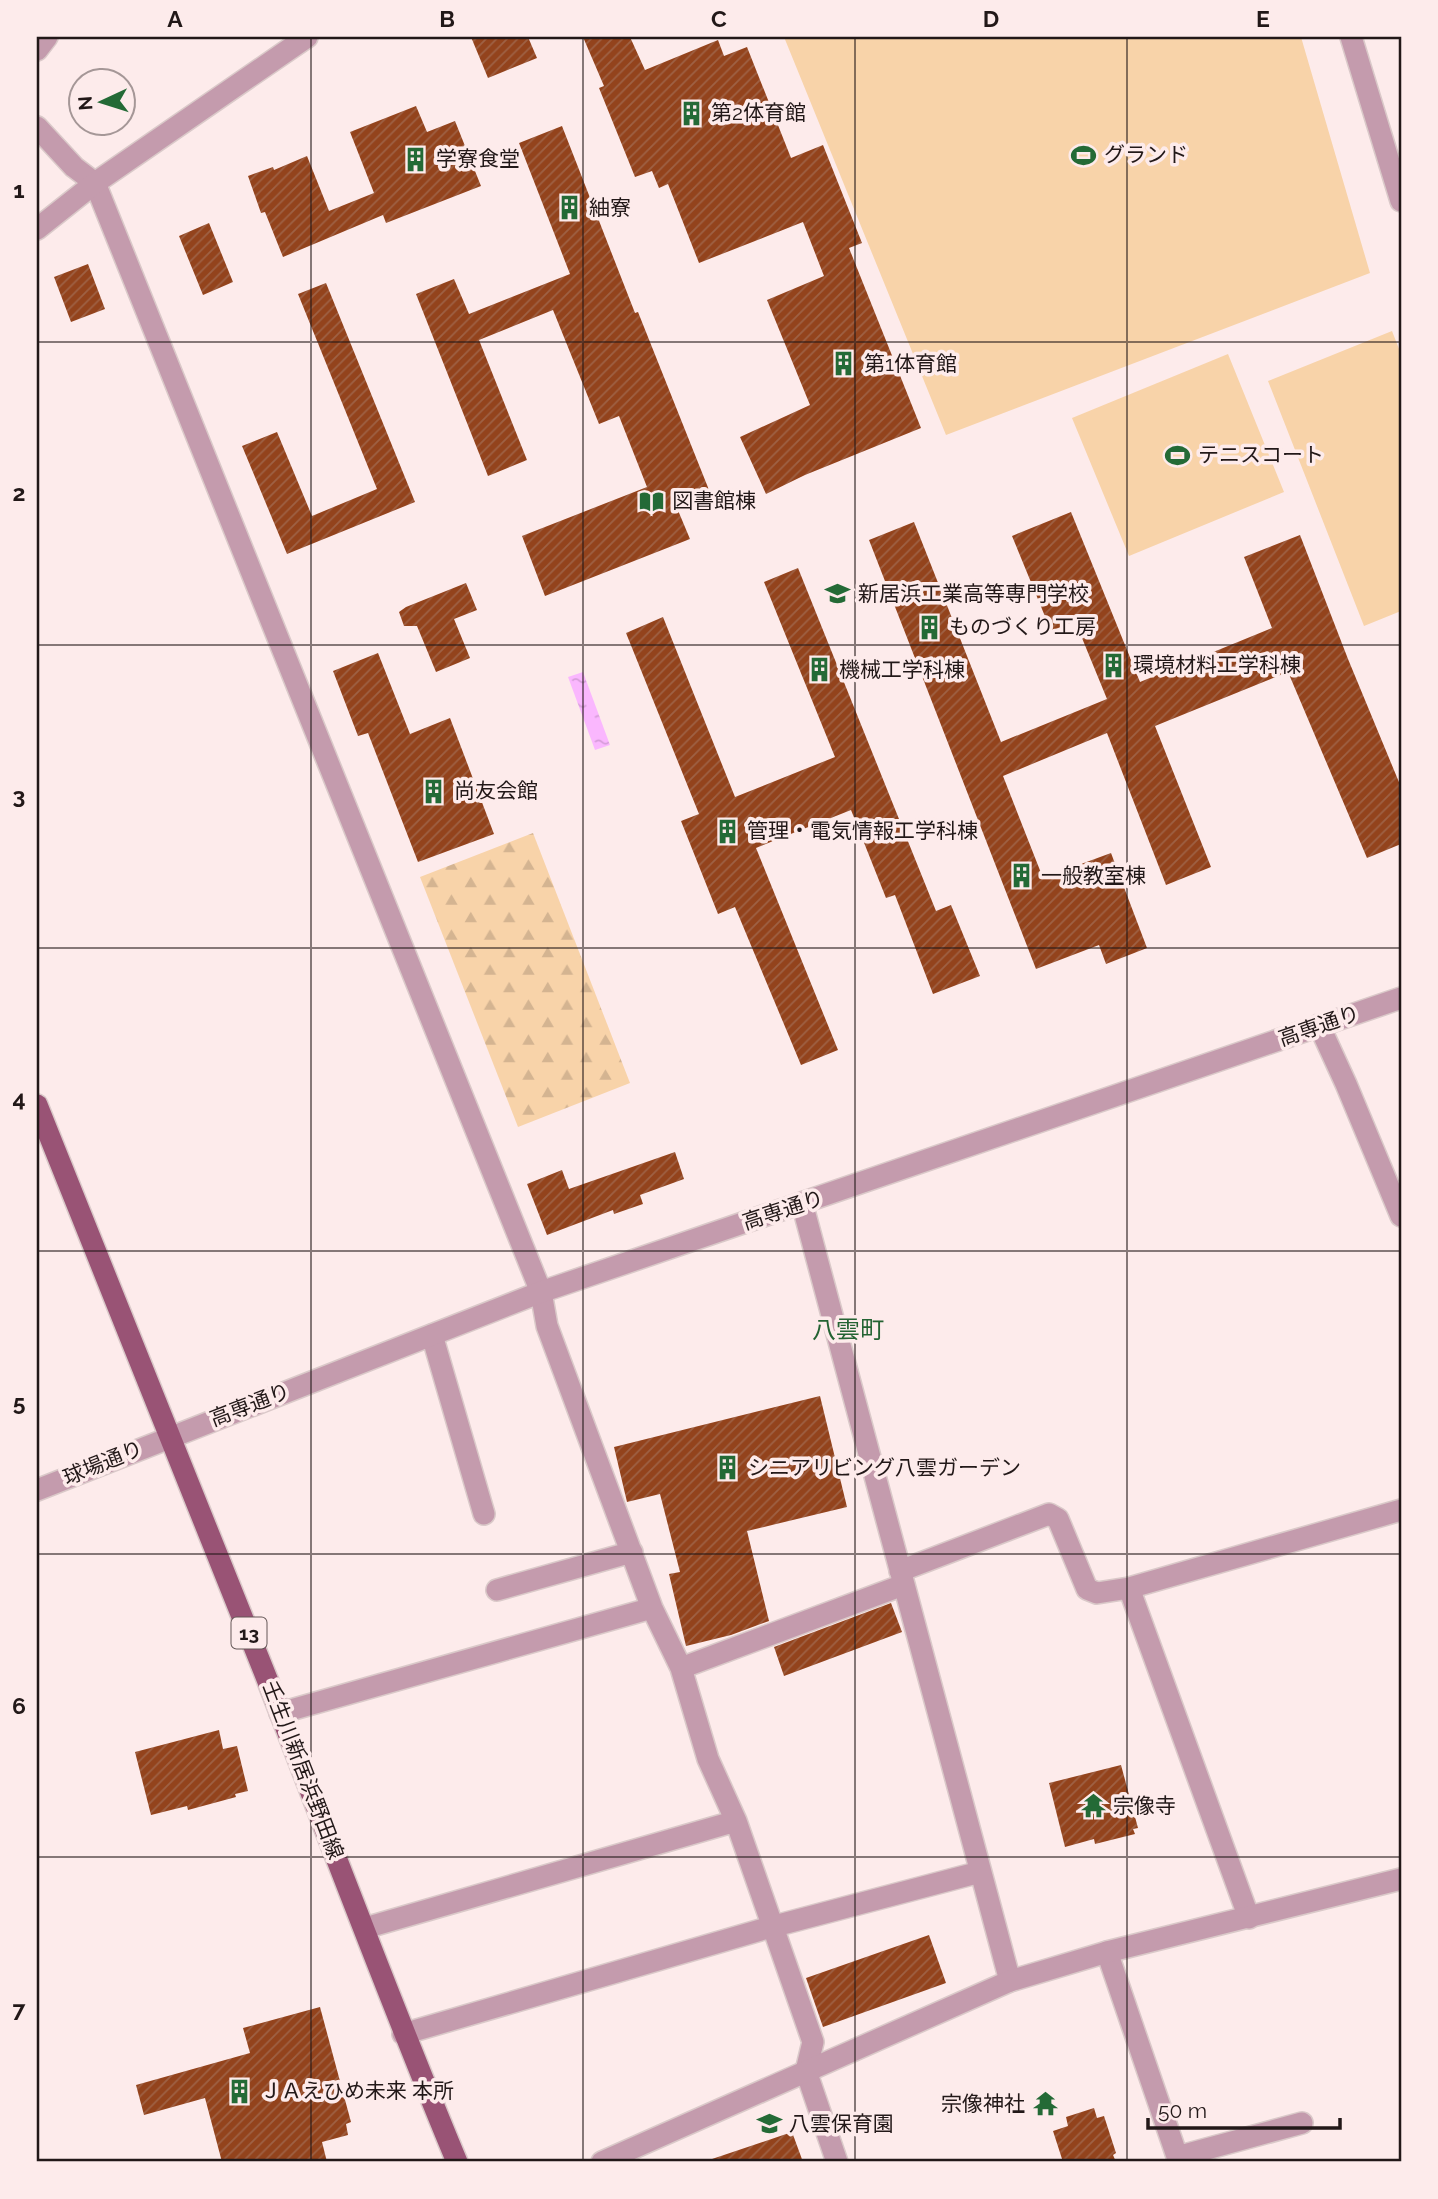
<svg xmlns="http://www.w3.org/2000/svg" width="1438" height="2199" font-family="Raleway,'Noto Sans JP',sans-serif">
<style>
.grass{fill:#f8d3a9}
.forest{fill:url(#forest-firs)}
.water{fill:url(#water-ripples)}
.building{fill:url(#building-hatch)}
.lines{fill:none;stroke-linecap:round;stroke-linejoin:round}
.minor-casing{stroke:#dac9c9;stroke-width:24}
.tertiary-casing{stroke:#dac9c9;stroke-width:24}
.primary-casing{stroke:#dac9c9;stroke-width:24}
.minor{stroke:#c49bad;stroke-width:21}
.tertiary{stroke:#c49bad;stroke-width:21}
.primary{stroke:#995375;stroke-width:21}
.grid{fill:none;stroke:#221818;stroke-width:2;stroke-opacity:0.55}
.labels{text-anchor:middle;stroke-width:7;stroke-linejoin:round;paint-order:stroke}
.shield{fill:#fdebeb;stroke:#645757;stroke-width:2}
.shield-label{font-size:19px;font-weight:bold;fill:#221818}
.poi-label{font-size:21px;fill:#221818;stroke:#fdebeb;text-anchor:start}
.street-label{font-size:21px;fill:#221818;stroke:#fdebeb}
.quarter-label{font-size:24px;fill:#246333;stroke:#fdebeb}
.neatline{fill:none;stroke:#221818;stroke-width:2.5}
.grid-label{font-size:23px;text-anchor:middle;font-weight:bold;fill:#221818}
</style>
<defs>
<pattern id="forest-firs" width="22" height="20" patternUnits="userSpaceOnUse" patternTransform="scale(1.75)"><rect width="22" height="20" fill="#f8d3a9"/><path d="M5 1l3.5 6h-7zM16 11l3.5 6h-7z" fill="#d4b491"/></pattern>
<pattern id="water-ripples" width="26" height="14" patternUnits="userSpaceOnUse" patternTransform="scale(1.75)"><rect width="26" height="14" fill="#fab7fe"/><path d="M2 4q2-2 4 0t4 0M15 11q2-2 4 0t4 0" fill="none" stroke="#d69dd9"/></pattern>
<pattern id="building-hatch" width="6" height="6" patternUnits="userSpaceOnUse" patternTransform="scale(1.75)"><rect width="6" height="6" fill="#93431c"/><path d="M-1 1l2-2M0 6l6-6M5 7l2-2" fill="none" stroke="#9e6144"/></pattern>
</defs>
<rect width="100%" height="100%" fill="#fdebeb"/>
<!-- grass -->
<path class="grass" d="M784 37H1301L1370 273 946 435Z
M1392 331 1401 354V611L1364 626 1268 381Z
M1228 354 1284 492 1129 556 1072 418Z"/>
<!-- forest -->
<path class="forest" d="M533 833 630 1083 518 1127 420 877Z"/>
<!-- water -->
<path class="water" d="M583 672 610 745 595 750 568 677Z"/>
<!-- building -->
<path class="building" d="M471 37H528L537 58 488 78Z
M583 37H630L645 70 718 40 724 56 747 47 791 158 823 145 862 243 849 248 921 428 805 475 766 494 740 437 810 405 767 300 824 276 803 222 699 263 668 184 659 188 652 171 635 177 599 88 604 86Z
M416 106 427 132 455 121 481 186 386 223 383 215 283 257 265 212 261 213 248 176 273 167 274 170 307 156 329 211 374 193 350 132Z
M562 126 635 313 638 312 711 495 677 508 690 539 545 596 522 536 647 487 619 416 599 424 553 310 479 340 527 460 488 476 416 294 454 279 469 314 570 274 519 143Z
M209 223 233 282 203 295 179 236Z
M88 264 105 309 71 322 54 277Z
M326 283 415 502 287 554 242 446 277 432 312 516 377 489 298 294Z
M1071 512 1140 682 1272 628 1244 557 1300 535 1348 659 1401 787V844L1367 858 1288 672 1155 726 1211 867 1166 885 1107 733 1003 776 1043 878 1111 853 1147 948 1106 964 1099 945 1036 969 869 540 914 522 1001 742 1107 699 1075 621 1051 631 1012 536Z
M798 568 936 911 951 905 980 976 933 994 895 895 886 898 851 810 756 848 838 1050 801 1065 735 907 718 914 681 821 699 814 626 633 663 617 735 797 835 757 764 582Z
M466 583 477 610 454 619 470 658 436 672 417 626H404L399 612 406 607Z
M378 653 410 734 450 718 494 834 418 862 368 733 358 736 333 671Z
M675 1152 684 1179 640 1195 643 1204 614 1214 613 1210 547 1235 527 1184 562 1170 569 1189Z
M820 1396 847 1507 747 1531 769 1621 731 1635 686 1646 669 1574 680 1572 660 1494 627 1502 614 1447Z
M891 1603 902 1632 784 1676 774 1647Z
M219 1730 223 1749 237 1746 248 1791 235 1794 236 1797 188 1810 187 1806 151 1815 135 1752Z
M1121 1765 1138 1828 1133 1829 1135 1834 1095 1844 1094 1839 1065 1847 1049 1783Z
M929 1935 946 1983 823 2027 806 1978Z
M320 2007 351 2122 346 2124 348 2135 322 2142 327 2162H222L205 2098 144 2115 136 2085 250 2053 243 2028Z
M1094 2108 1097 2118 1104 2116 1116 2153 1113 2155 1116 2162H1063L1053 2131 1068 2126 1066 2117Z
M792 2132 803 2162H713L712 2159Z"/>
<g class="lines">
<defs>
<path id="minor" d="M1351 37 1401 201
M37 50 47 37
M37 127 74 167 95 183 541 1292 547 1326 652 1608 681 1668 708 1759 736 1821 813 2042 806 2071 837 2162
M1319 1025 1346 1084 1401 1216
M802 1203 1010 1981
M432 1335 484 1514
M900 1571 1049 1514 1058 1519 1087 1589 1097 1593 1129 1588 1401 1510
M1129 1588 1249 1918
M497 1590 632 1552
M681 1668 903 1585
M280 1713 652 1608
M365 1928 736 1821
M1107 1952 1179 2162
M403 2034 771 1927 980 1872
M1177 2157 1302 2123"/>
<path id="tertiary" d="M37 229 95 183 307 37
M37 1490 541 1292 1401 998
M602 2162 1010 1981 1107 1952 1401 1879"/>
<path id="primary" d="M37 1105C114 1298 193 1490 269 1684 331 1843 391 2004 457 2162"/>
</defs>
<!-- minor casing -->
<use href="#minor" class="minor-casing"/>
<!-- tertiary casing -->
<use href="#tertiary" class="tertiary-casing"/>
<!-- primary casing -->
<use href="#primary" class="primary-casing"/>
<!-- minor -->
<use href="#minor" class="minor"/>
<!-- tertiary -->
<use href="#tertiary" class="tertiary"/>
<!-- primary -->
<use href="#primary" class="primary"/>
</g>
<!-- grid -->
<path class="grid" d="M311 37V2162M583 37V2162M855 37V2162M1127 37V2162M37 342H1401M37 645H1401M37 948H1401M37 1251H1401M37 1554H1401M37 1857H1401"/>
<!-- icons -->
<defs>
<symbol id="building-bare" viewBox="-9 -9 18 18"><path d="M-4-6H4V6H1V3H-1V6H-4ZM-2.5-4.3h1.7v1.8h-1.7ZM.8-4.3h1.7v1.8H.8ZM-2.5-1h1.7V.8h-1.7ZM.8-1h1.7V.8H.8Z" fill="#246a36" stroke="#fdebeb" stroke-width="2.5" paint-order="stroke"/></symbol>
<symbol id="stadium-bare" viewBox="-9 -9 18 18"><path d="M0-5a6.5 5 0 1 0 0 10a6.5 5 0 1 0 0-10ZM-3.5-1.8h7v3.6h-7Z" fill="#246a36" stroke="#fdebeb" stroke-width="2.5" paint-order="stroke"/></symbol>
<symbol id="library-bare" viewBox="-9 -9 18 18"><path d="M-6-4Q-3-5.5-.7-3.5V5Q-3 3-6 4ZM6-4Q3-5.5 .7-3.5V5Q3 3 6 4Z" fill="#246a36" stroke="#fdebeb" stroke-width="2.5" paint-order="stroke"/></symbol>
<symbol id="university-bare" viewBox="-9 -9 18 18"><path d="M0-5L7-2L0 1L-7-2ZM-4 1L0 2.5L4 1V4Q0 6-4 4Z" fill="#246a36" stroke="#fdebeb" stroke-width="2.5" paint-order="stroke"/></symbol>
<symbol id="temple-bare" viewBox="-9 -9 18 18"><path d="M0-6L5-2H3V0L6.5 2.5H4V6H1.5V3h-3V6H-4V2.5H-6.5L-3 0V-2H-5Z" fill="#246a36" stroke="#fdebeb" stroke-width="2.5" paint-order="stroke"/></symbol>
<symbol id="school-bare" viewBox="-9 -9 18 18"><path d="M0-5L7-2L0 1L-7-2ZM-4 1L0 2.5L4 1V4Q0 6-4 4Z" fill="#246a36" stroke="#fdebeb" stroke-width="2.5" paint-order="stroke"/></symbol>
</defs>
<g fill-rule="evenodd">
<use href="#building-bare" x="674" y="96" width="35" height="35"/>
<use href="#stadium-bare" x="1066" y="138" width="35" height="35"/>
<use href="#building-bare" x="398" y="142" width="35" height="35"/>
<use href="#building-bare" x="552" y="190" width="35" height="35"/>
<use href="#building-bare" x="826" y="346" width="35" height="35"/>
<use href="#stadium-bare" x="1160" y="438" width="35" height="35"/>
<use href="#library-bare" x="634" y="484" width="35" height="35"/>
<use href="#university-bare" x="820" y="576" width="35" height="35"/>
<use href="#building-bare" x="912" y="610" width="35" height="35"/>
<use href="#building-bare" x="1096" y="648" width="35" height="35"/>
<use href="#building-bare" x="802" y="652" width="35" height="35"/>
<use href="#building-bare" x="416" y="774" width="35" height="35"/>
<use href="#building-bare" x="710" y="814" width="35" height="35"/>
<use href="#building-bare" x="1004" y="858" width="35" height="35"/>
<use href="#building-bare" x="710" y="1450" width="35" height="35"/>
<use href="#temple-bare" x="1076" y="1788" width="35" height="35"/>
<use href="#building-bare" x="222" y="2074" width="35" height="35"/>
<use href="#temple-bare" x="1028" y="2086" width="35" height="35"/>
<use href="#school-bare" x="752" y="2106" width="35" height="35"/>
</g>
<g class="labels">
<!-- shield labels -->
<rect class="shield" x="231.5" y="1617.5" width="35" height="31" rx="5"/>
<g class="shield-label">
<text x="249" y="1640">13</text>
</g>
<!-- poi labels -->
<g class="poi-label">
<text x="711" y="120">第2体育館</text>
<text x="1104" y="162">グランド</text>
<text x="436" y="166">学寮食堂</text>
<text x="589" y="215">紬寮</text>
<text x="864" y="371">第1体育館</text>
<text x="1198" y="462">テニスコート</text>
<text x="672" y="508">図書館棟</text>
<text x="858" y="601">新居浜工業高等専門学校</text>
<text x="949" y="634">ものづくり工房</text>
<text x="1133" y="672">環境材料工学科棟</text>
<text x="839" y="677">機械工学科棟</text>
<text x="454" y="798">尚友会館</text>
<text x="747" y="838">管理・電気情報工学科棟</text>
<text x="1041" y="883">一般教室棟</text>
<text x="748" y="1475">シニアリビング八雲ガーデン</text>
<text x="1113" y="1813">宗像寺</text>
<text x="260" y="2098">ＪＡえひめ未来 本所</text>
<text x="1025" y="2111" text-anchor="end">宗像神社</text>
<text x="789" y="2131">八雲保育園</text>
</g>
<!-- street labels -->
<g class="street-label">
<text transform="translate(1319 1026) rotate(-19)" y="7">高専通り</text>
<text transform="translate(783 1210) rotate(-18)" y="7">高専通り</text>
<text transform="translate(250 1405) rotate(-21)" y="7">高専通り</text>
<text transform="translate(103 1463) rotate(-22)" y="7">球場通り</text>
<text transform="translate(303 1770) rotate(69)" y="7">壬生川新居浜野田線</text>
</g>
<!-- quarter labels -->
<g class="quarter-label">
<text x="848" y="1338">八雲町</text>
</g>
</g>
<!-- border -->
<rect width="1438" height="2199" fill="none" stroke="#fdebeb" stroke-width="77"/>
<!-- north arrow -->
<g transform="translate(102 102) rotate(266)"><circle r="33" fill="#fdebeb" stroke="#a59797" stroke-width="2"/>
<path d="M0-5L12 26L0 18L-12 26Z" fill="#246a36"/>
<text y="-10" font-size="19" font-weight="bold" text-anchor="middle" fill="#221818">N</text>
</g>
<!-- scale -->
<path d="M1148 2118v10h192v-10" fill="none" stroke="#221818" stroke-width="3.5"/>
<text x="1158" y="2118" font-size="21" fill="#221818" stroke="#fdebeb" stroke-width="5" paint-order="stroke">50 m</text>
<rect x="38" y="38" width="1362" height="2122" class="neatline"/>
<g class="grid-label">
<text x="175" y="27">A</text>
<text x="447" y="27">B</text>
<text x="719" y="27">C</text>
<text x="991" y="27">D</text>
<text x="1263" y="27">E</text>
<text x="19" y="198">1</text>
<text x="19" y="501">2</text>
<text x="19" y="804">3</text>
<text x="19" y="1107">4</text>
<text x="19" y="1411">5</text>
<text x="19" y="1714">6</text>
<text x="19" y="2017">7</text>
</g>
</svg>
